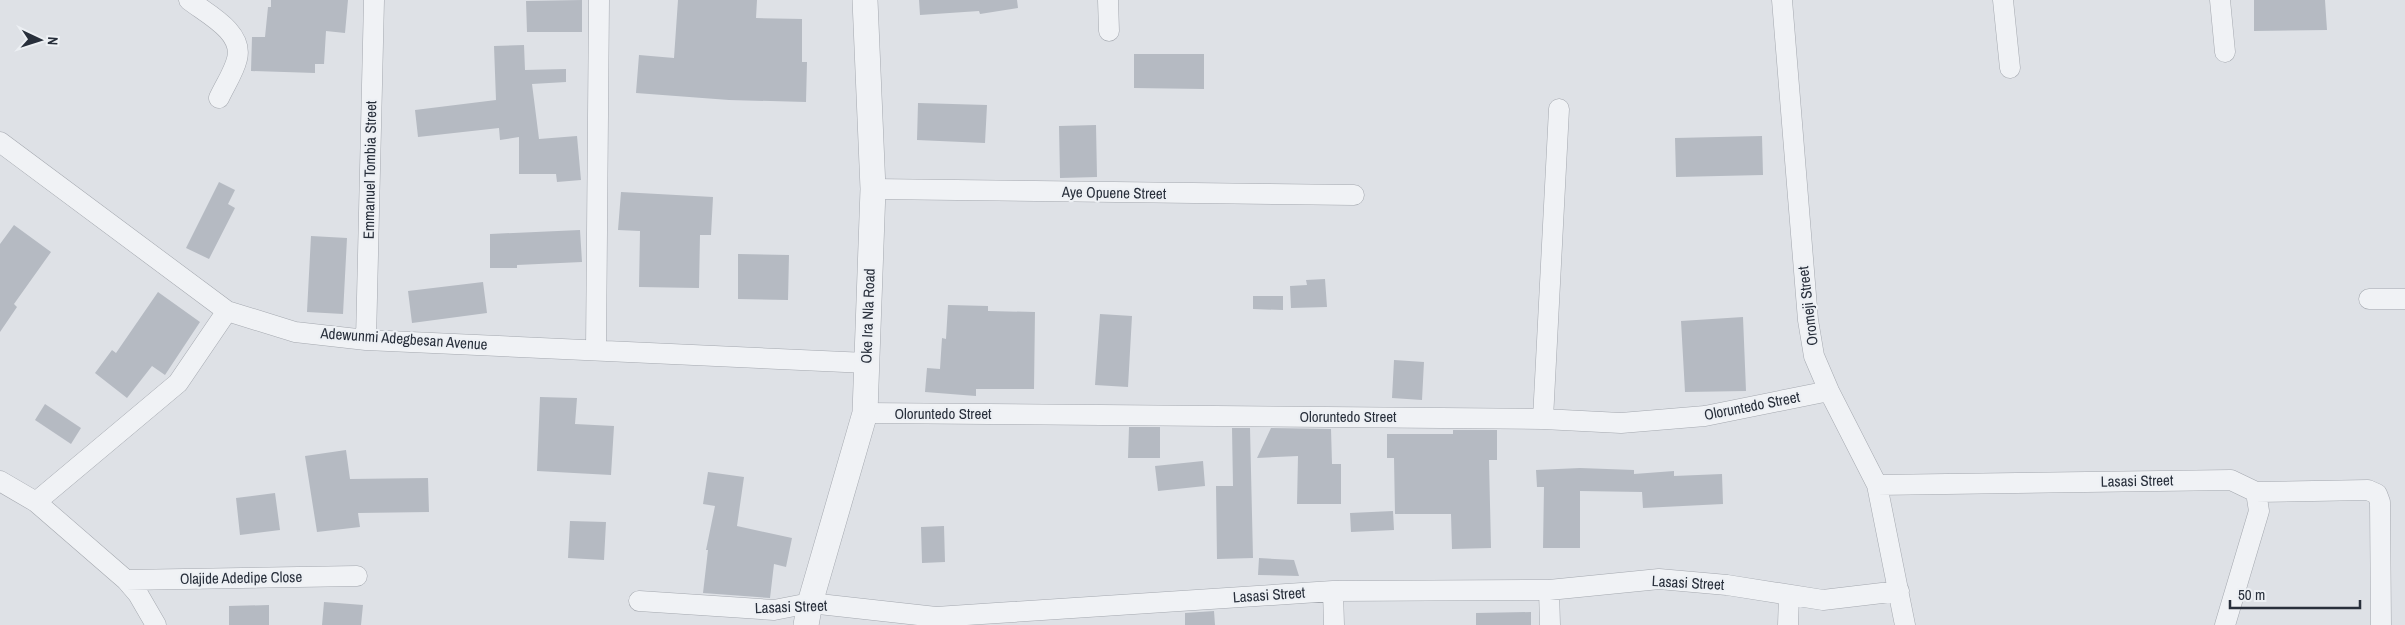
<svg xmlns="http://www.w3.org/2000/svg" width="2405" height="625" font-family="'Archivo Narrow',sans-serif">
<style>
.building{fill:#b5bac2}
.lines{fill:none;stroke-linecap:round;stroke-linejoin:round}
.minor-casing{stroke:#a4a8af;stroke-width:21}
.tertiary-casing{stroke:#a4a8af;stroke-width:26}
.minor{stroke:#f0f2f5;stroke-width:20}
.tertiary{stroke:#f0f2f5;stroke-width:25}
.labels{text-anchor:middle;stroke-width:4.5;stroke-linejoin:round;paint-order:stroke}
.street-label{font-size:15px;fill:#282f3b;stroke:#edf0f4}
</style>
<rect width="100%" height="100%" fill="#dee1e6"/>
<!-- building -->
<path class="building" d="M271 0H348L345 33 326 31 324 64H315V73L251 71 252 37H265L268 7H271Z
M582 0V32H527L526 1Z
M678 0H757L756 18 802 19V62H807L806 102 729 100 636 93 639 55 674 58Z
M919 0H1017L1018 8 980 14 979 11 920 15Z
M2254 0H2325L2327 30 2254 31Z
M524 45 525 70 566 69V82L532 84 539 139 577 136 581 180 557 182 556 174H519V137L500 140 499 128 418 137 415 110 496 100 494 46Z
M1134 54H1204V89L1134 88Z
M918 103 987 105 985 143 917 140Z
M1096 125 1097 177 1060 178 1059 126Z
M1762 136 1763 175 1676 177 1675 138Z
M219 182 235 190 228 204 235 208 209 259 186 248Z
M621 192 713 197 711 235H700L699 288 639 287 640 231 618 230Z
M14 225 51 252 14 304 17 307 0 332V244Z
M580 230 582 262 517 265V268H490V234Z
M311 236 347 238 343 314 307 312Z
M738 254 789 255 788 300 738 299Z
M1325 279 1327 307 1291 308 1290 286 1307 285 1306 280Z
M483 282 487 313 412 323 408 291Z
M158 292 200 322 165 375 152 366 127 398 95 373 112 350 116 353Z
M1253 296H1283V310L1253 309Z
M948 305 988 306V311L1035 312 1034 389H976V396L925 392 927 368 940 369 942 338 946 339Z
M1100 314 1132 316 1128 387 1095 385Z
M1743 317 1746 391 1685 392 1681 321Z
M1394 360 1424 362 1422 400 1392 398Z
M540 397 577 398 575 424 614 426 611 475 537 471Z
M45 404 81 428 71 444 35 420Z
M1129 427H1160V458H1128Z
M1232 428H1250L1253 558 1217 559 1216 486H1233Z
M1271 428 1331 429 1332 464H1341V504H1297L1298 456 1257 458Z
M1453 430H1497V460H1489L1491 548 1452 549 1451 514H1395L1394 458H1387V434H1453Z
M346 450 350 479 428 478 429 512 358 513 360 527 317 532 305 456Z
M1203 461 1205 486 1158 491 1155 466Z
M1580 468 1634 470V474L1674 471V476L1722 474 1723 504 1643 508 1642 492 1580 491V548H1543L1544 487H1537L1536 470Z
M708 472 744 477 737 526 792 538 786 567 774 564 770 598 703 593 708 550H706L715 506 703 504Z
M275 493 280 530 240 535 236 498Z
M1393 511 1394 530 1351 532 1350 513Z
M570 521 606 522 604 560 568 558Z
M944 526 945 562 922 563 921 527Z
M1259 558 1294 560 1299 576 1258 575Z
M324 602 363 605 361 625H322Z
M269 605V625H229V606Z
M1214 611 1215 625H1185V613Z
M1531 612V625H1476V613Z"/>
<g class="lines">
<defs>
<path id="minor" d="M189 0C207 14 244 32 237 59 234 72 225 85 219 98
M1108 0 1109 31
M1782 0 1808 320 1814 356 1829 391 1877 485 1905 625
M2003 0 2010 68
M2220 0 2225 52
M0 142 227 311 295 332 366 340 867 363
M873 189 1354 195
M2369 299H2405
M366 340 374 0
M596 349 599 0
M865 413 1543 419 1621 423 1705 416 1829 391
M1543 419 1559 109
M0 481 36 502 126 580 138 594 156 625
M1877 485 2231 480 2256 492 2368 490 2377 494 2380 502 2381 625
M36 502 178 383 227 311
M126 580 357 576
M1549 590 1550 625
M1333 591 1334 625
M639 601 774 610 810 603 936 617 1333 591 1549 590 1659 579 1727 585 1823 600 1899 591
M1788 625 1789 596
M2225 625 2259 511 2256 492"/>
<path id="tertiary" d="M806 625 810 603 865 413 873 189 865 0"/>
</defs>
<!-- minor casing -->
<use href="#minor" class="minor-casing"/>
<!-- tertiary casing -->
<use href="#tertiary" class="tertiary-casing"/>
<!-- minor -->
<use href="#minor" class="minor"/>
<!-- tertiary -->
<use href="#tertiary" class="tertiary"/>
</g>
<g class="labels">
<!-- street labels -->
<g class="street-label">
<text transform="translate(370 170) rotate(-89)" y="5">Emmanuel Tombia Street</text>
<text transform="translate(1114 193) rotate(1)" y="5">Aye Opuene Street</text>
<text transform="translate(1808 306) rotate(-97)" y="5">Oromeji Street</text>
<text transform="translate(868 316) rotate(-88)" y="5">Oke Ira Nla Road</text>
<text transform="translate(404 339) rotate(4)" y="5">Adewunmi Adegbesan Avenue</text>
<text transform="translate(1752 406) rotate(-11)" y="5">Oloruntedo Street</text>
<text x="943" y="419">Oloruntedo Street</text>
<text x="1348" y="422">Oloruntedo Street</text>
<text transform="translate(2137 481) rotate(-1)" y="5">Lasasi Street</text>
<text transform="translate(241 578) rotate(-1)" y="5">Olajide Adedipe Close</text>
<text transform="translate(1688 583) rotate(3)" y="5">Lasasi Street</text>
<text transform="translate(1269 595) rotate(-4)" y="5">Lasasi Street</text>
<text transform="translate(791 607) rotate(-2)" y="5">Lasasi Street</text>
</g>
</g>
<!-- north arrow -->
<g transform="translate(40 40) rotate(94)" stroke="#edf0f4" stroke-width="4" paint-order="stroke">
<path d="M0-4L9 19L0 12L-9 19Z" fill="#282f3b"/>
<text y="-8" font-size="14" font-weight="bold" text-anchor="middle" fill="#282f3b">N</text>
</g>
<!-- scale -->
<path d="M2230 600v8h130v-8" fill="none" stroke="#282f3b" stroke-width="2.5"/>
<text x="2238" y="600" font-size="15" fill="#282f3b" stroke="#edf0f4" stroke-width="4" paint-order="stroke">50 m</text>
</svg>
